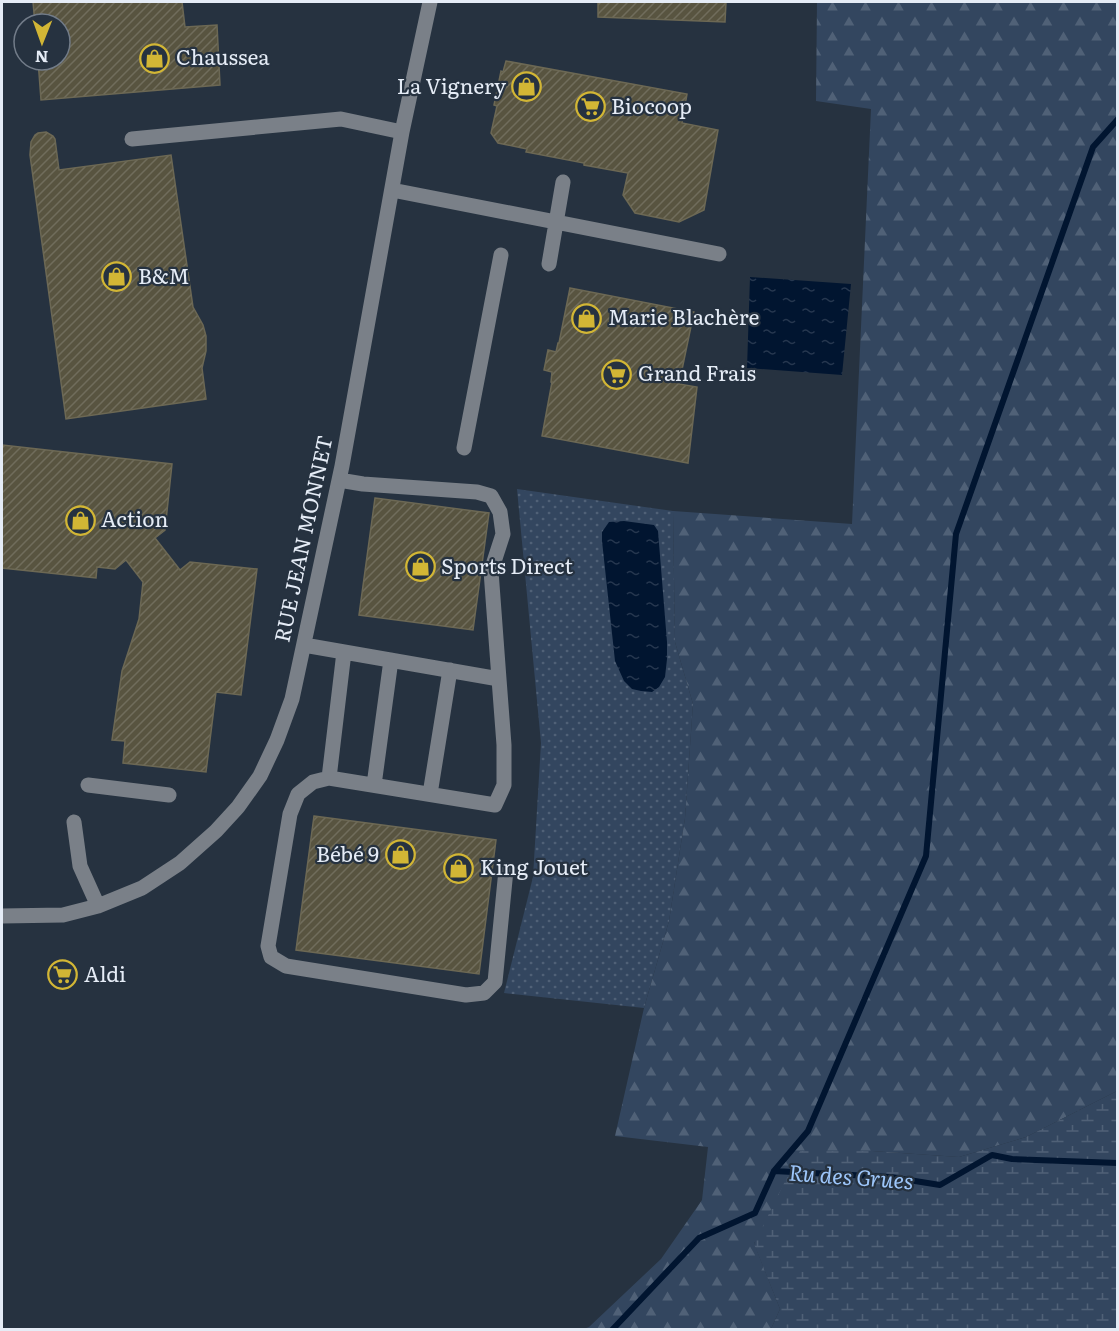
<svg xmlns="http://www.w3.org/2000/svg" width="1119" height="1331" font-family="Literata,serif">
<style>
.grass{fill:url(#grass-dots)}
.forest{fill:url(#forest-firs)}
.wetland{fill:url(#wetland-marsh)}
.water{fill:url(#water-ripples)}
.lines{fill:none;stroke-linecap:round;stroke-linejoin:round}
.stream{stroke:#011530;stroke-width:6}
.building{fill:url(#building-hatch);stroke:#6c6854;stroke-width:1.5}
.minor{stroke:#7a8088;stroke-width:15}
.labels{text-anchor:middle;stroke-width:4.5;stroke-linejoin:round;paint-order:stroke}
.poi-label{font-size:21px;fill:#e5ecf6;stroke:#263240;text-anchor:start}
.street-label{font-size:21px;fill:#e5ecf6;stroke:#263240}
.water-label{font-size:22px;font-style:italic;fill:#9dc6fa;stroke:#263240}
</style>
<defs>
<pattern id="grass-dots" width="8" height="8" patternUnits="userSpaceOnUse" patternTransform="scale(1.5)"><rect width="8" height="8" fill="#33465f"/><path d="M2 2h.1M6 6h.1" fill="none" stroke="#506177" stroke-width="1.8" stroke-linecap="round"/></pattern>
<pattern id="forest-firs" width="22" height="20" patternUnits="userSpaceOnUse" patternTransform="scale(1.5)"><rect width="22" height="20" fill="#33465f"/><path d="M5 1l3.5 6h-7zM16 11l3.5 6h-7z" fill="#506177"/></pattern>
<pattern id="wetland-marsh" width="20" height="14" patternUnits="userSpaceOnUse" patternTransform="scale(1.5)"><rect width="20" height="14" fill="#33465f"/><path d="M1 5h8M5 5V1M11 12h8M15 12V8" fill="none" stroke="#506177"/></pattern>
<pattern id="water-ripples" width="26" height="14" patternUnits="userSpaceOnUse" patternTransform="scale(1.5)"><rect width="26" height="14" fill="#011530"/><path d="M2 4q2-2 4 0t4 0M15 11q2-2 4 0t4 0" fill="none" stroke="#26374f"/></pattern>
<pattern id="building-hatch" width="6" height="6" patternUnits="userSpaceOnUse" patternTransform="scale(1.5)"><rect width="6" height="6" fill="#585440"/><path d="M-1 1l2-2M0 6l6-6M5 7l2-2" fill="none" stroke="#706d5c"/></pattern>
</defs>
<rect width="100%" height="100%" fill="#263240"/>
<!-- grass -->
<path class="grass" d="M517 489 673 511 675 642 693 704 685 818 669 921 644 1008 504 993 533 877 541 743Z"/>
<!-- forest -->
<path class="forest" d="M817 2H1117V1091L1026 1137 959 1157 872 1151 754 1243 780 1309 771 1329 581 1330 589 1327 661 1259 702 1200 708 1147 615 1136 644 1008 669 921 685 818 693 704 675 642 673 511 852 524 871 109 816 101Z"/>
<!-- wetland -->
<path class="wetland" d="M1117 1091V1329H771L780 1309 754 1244 800 1151H872L959 1157 1026 1137Z"/>
<!-- water -->
<path class="water" d="M750 277 851 284 842 375 747 368Z
M624 521 654 525 658 531 667 642V659L665 677 659 687 652 692 641 691 632 689 624 681 615 661 602 541V532L609 522Z"/>
<g class="lines">
<!-- stream -->
<path class="stream" d="M774 1171 890 1177 940 1185 992 1155 1012 1159 1118 1163
M612 1330 699 1238 755 1213 774 1171 808 1131 926 856 956 534 1093 147 1118 119"/>
</g>
<!-- building -->
<path class="building" d="M33 2H182L185 27 217 25 220 85 41 100 38 60H60V24H35Z
M598 2H726L725 22 598 17Z
M506 61 687 94 682 123 718 130 704 210 679 222 635 213 623 195 628 173 584 165V163L526 152 527 149 498 143 491 133 497 106 494 105 501 71 503 72Z
M46 132 53 136 55 139 59 170 171 155 193 307 203 325 206 336V351L202 368 206 399 66 419 30 155 31 142 35 135 38 133Z
M570 288 694 312 679 384 697 387 688 463 542 436 552 382H551L552 372 544 370 548 350 556 352 558 343H559Z
M2 445 172 464 165 530 155 538 180 570 190 562 257 569 241 695 216 692 206 772 123 763 125 741 112 740 122 671 139 619 143 582 126 560 115 569 97 567 96 578 2 568Z
M375 498 489 513 473 630 359 615Z
M314 816 496 840 479 974 296 950Z"/>
<g class="lines">
<!-- minor -->
<path class="minor" d="M132 139 341 119 402 132
M392 190 719 254
M549 264 563 182
M464 448 501 255
M304 645 499 679 491 571 503 534 500 512 491 496 477 492 363 484 339 480
M344 652 329 778 313 782 298 794 290 814 268 946 271 957 286 966 466 995 484 993 495 982 506 870
M329 778 495 805 504 785V745L499 679
M88 785 169 795
M374 785 391 660
M430 794 450 670
M74 822 80 866 98 906
M2 916 63 915 98 906 142 888 180 863 216 831 238 807 260 776 277 740 292 699 342 466 402 132 430 2"/>
</g>
<!-- icons -->
<defs>
<symbol id="shop-ring" viewBox="-11 -11 22 22"><circle r="9.5" fill="#263240" stroke="#d2b635" stroke-width="1.5"/><path d="M-5-2.5h2.3a2.7 3.5 0 0 1 5.4 0H5L5.5 6h-11ZM-1.5-2.5h3a1.5 2.3 0 0 0-3 0Z" fill="#d2b635"/></symbol>
<symbol id="supermarket-ring" viewBox="-11 -11 22 22"><circle r="9.5" fill="#263240" stroke="#d2b635" stroke-width="1.5"/><path d="M-6-5.5h2.5l.6 2H6L4.5 2H-2.5L-4.4-4H-6ZM-1.5 3.2a1.3 1.3 0 1 0 .1 0ZM3 3.2a1.3 1.3 0 1 0 .1 0Z" fill="#d2b635"/></symbol>
</defs>
<g fill-rule="evenodd">
<use href="#shop-ring" x="138" y="42" width="33" height="33"/>
<use href="#shop-ring" x="510" y="70" width="33" height="33"/>
<use href="#supermarket-ring" x="574" y="90" width="33" height="33"/>
<use href="#shop-ring" x="100" y="260" width="33" height="33"/>
<use href="#shop-ring" x="570" y="302" width="33" height="33"/>
<use href="#supermarket-ring" x="600" y="358" width="33" height="33"/>
<use href="#shop-ring" x="64" y="504" width="33" height="33"/>
<use href="#shop-ring" x="404" y="550" width="33" height="33"/>
<use href="#shop-ring" x="384" y="838" width="33" height="33"/>
<use href="#shop-ring" x="442" y="852" width="33" height="33"/>
<use href="#supermarket-ring" x="46" y="958" width="33" height="33"/>
</g>
<g class="labels">
<!-- poi labels -->
<g class="poi-label">
<text x="176" y="65">Chaussea</text>
<text x="506" y="94" text-anchor="end">La Vignery</text>
<text x="611" y="114">Biocoop</text>
<text x="138" y="284">B&amp;M</text>
<text x="608" y="325">Marie Blachère</text>
<text x="638" y="381">Grand Frais</text>
<text x="101" y="527">Action</text>
<text x="441" y="574">Sports Direct</text>
<text x="379" y="862" text-anchor="end">Bébé 9</text>
<text x="480" y="875">King Jouet</text>
<text x="84" y="982">Aldi</text>
</g>
<!-- street labels -->
<g class="street-label">
<text transform="translate(304 539) rotate(-78)" y="7">RUE JEAN MONNET</text>
</g>
<!-- water labels -->
<g class="water-label">
<text transform="translate(851 1177) rotate(4)" y="8">Ru des Grues</text>
</g>
</g>
<!-- border -->
<rect width="1119" height="1331" fill="none" stroke="#e5ecf6" stroke-width="6"/>
<!-- north arrow -->
<g transform="translate(42 42) rotate(181)"><circle r="28" fill="#263240" stroke="#727c89" stroke-width="1.5"/>
<path d="M0-4.5L10 22L0 15L-10 22Z" fill="#d2b635"/>
<text y="-9" font-size="16" font-weight="bold" text-anchor="middle" fill="#e5ecf6">N</text>
</g>
</svg>
